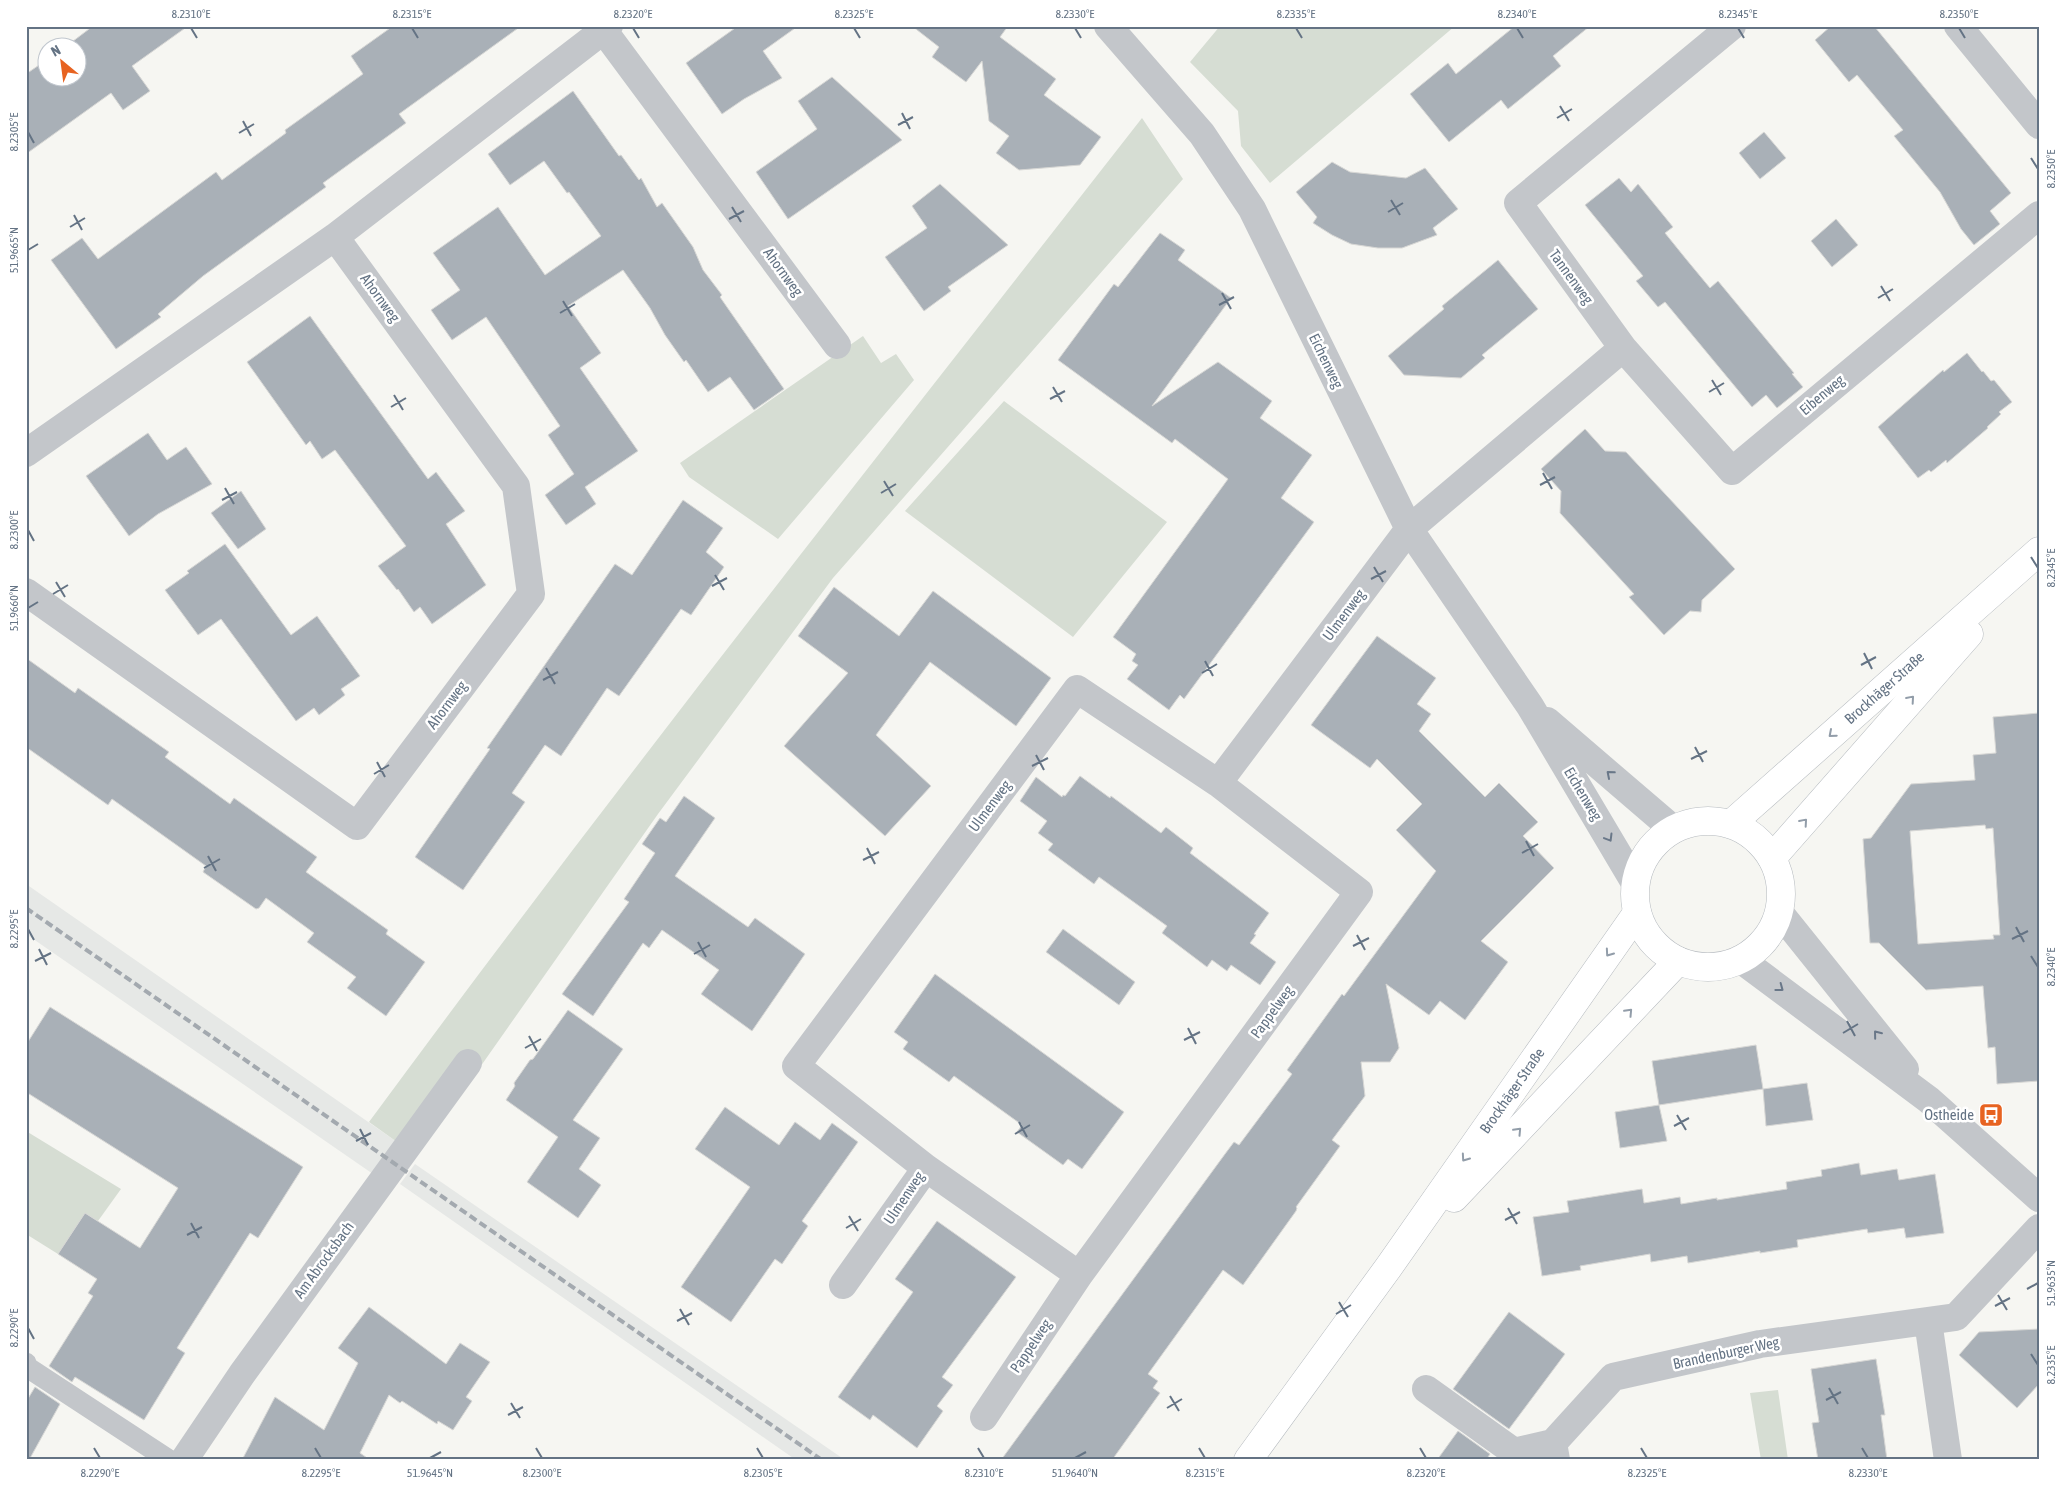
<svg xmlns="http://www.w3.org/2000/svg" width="2065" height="1486" font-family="'Asap Condensed',sans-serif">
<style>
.built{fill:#e6e8e6}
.green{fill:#d6ddd3}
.building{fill:#a9b0b7;stroke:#d7d7d5;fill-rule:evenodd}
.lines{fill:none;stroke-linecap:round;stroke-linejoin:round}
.secondary-casing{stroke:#b5babf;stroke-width:29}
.lane{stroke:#c3c6ca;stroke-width:21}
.street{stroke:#c3c6ca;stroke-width:28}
.secondary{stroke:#fff;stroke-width:28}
.rail{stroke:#a3a9af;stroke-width:4;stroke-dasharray:8 4;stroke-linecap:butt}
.oneway{stroke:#929da9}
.oneway2{stroke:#697788}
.ticks{fill:none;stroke:#647384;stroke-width:2}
.labels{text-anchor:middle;stroke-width:5;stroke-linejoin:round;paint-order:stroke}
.street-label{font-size:15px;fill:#647384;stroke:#fff}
.poi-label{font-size:15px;fill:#647384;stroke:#fff;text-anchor:end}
.neatline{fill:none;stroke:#647384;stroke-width:2}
.ticks-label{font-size:12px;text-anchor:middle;fill:#647384}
</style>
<rect width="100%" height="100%" fill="#f6f6f2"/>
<!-- built -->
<path class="built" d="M26 884 397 1142 373 1174 26 934Z
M415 1164 845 1460H796L400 1184Z"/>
<!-- green -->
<path class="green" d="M1220 26H1455L1270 183 1241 146 1238 111 1190 62Z
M1142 118 1183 179 833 578 658 814 478 1070 397 1142 369 1122C619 782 882 451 1142 118Z
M863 336 881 363 896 354 914 380 778 539 689 477 680 463Z
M1004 401 1167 522 1073 637 905 511Z
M26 1131 121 1189 98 1221 85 1213 58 1254 26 1234Z
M1778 1390 1788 1460H1761L1750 1393Z"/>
<!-- building -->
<path class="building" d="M93 26H188L132 66 150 91 123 110 111 93 26 154V74L48 59V78H78V48H64Z
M393 26H521L399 114 406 123 323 183 326 187 203 276 158 314 161 317 116 349 51 260 82 238 98 259 216 172 222 180 286 133 285 130 363 74 351 56Z
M738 26H798L763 51 782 78 744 99 722 114 686 63Z
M912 26H1008L1000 37 1056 79 1044 95 1101 137 1080 165 1019 170 996 153 1009 136 989 121 982 61 966 82 932 57 939 47Z
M1515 26H1590L1553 56 1561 66 1508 109 1501 100 1449 142 1410 94 1448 63 1456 74Z
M1831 26H1874L2011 193 1990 211 2000 224 1974 245 1961 229 1940 192 1894 136 1903 130 1857 75 1849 82 1815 40Z
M832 77 902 140 788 219 756 172 817 129 798 101Z
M573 91 619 156 621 155 639 180 641 178 657 207 662 203 693 247 703 270 722 295 720 297 784 389 754 410 730 377 708 392 686 360 684 362 665 335 650 308 623 270 568 306 601 353 580 368 638 451 585 487 596 504 566 525 545 495 574 474 548 435 560 426 486 317 452 340 431 310 460 290 433 253 498 207 545 275 601 236 569 192 567 193 544 161 510 185 488 154Z
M1764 132 1786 158 1760 179 1739 153Z
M1332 162 1350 172 1406 178 1425 168 1458 209 1433 228 1437 235 1402 248H1378L1351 244 1332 235 1313 223 1317 217 1296 192Z
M1619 178 1631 192 1638 184 1673 227 1665 233 1686 259 1710 288 1718 281 1794 373 1792 374 1803 387 1777 408 1766 395 1752 407 1665 302 1658 307 1636 281 1643 276 1585 205Z
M940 184 1008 245 948 287 951 291 924 311 885 257 927 228 912 206Z
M1836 219 1858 245 1832 267 1811 241Z
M1160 233 1185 250 1178 260 1231 298 1152 406 1218 362 1272 401 1260 418 1312 455 1281 498 1314 522 1184 699 1180 695 1169 710 1127 679 1138 665 1132 661 1136 654 1113 637 1228 479 1175 439 1172 443 1058 360 1114 284 1118 287Z
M1498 260 1538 309 1482 355 1485 358 1461 378 1404 375 1388 356 1444 309 1442 306Z
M310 316 428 479 436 472 465 511 446 524 486 585 432 624 420 607 414 612 398 589 397 590 378 566 406 546 335 450 322 459 310 441 306 445 247 362Z
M1967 353 1982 372 1983 371 1991 381 1994 380 2012 402 1999 412 2001 414 1987 427 1988 428 1947 463 1946 460 1931 472 1929 470 1918 478 1878 427 1943 370 1944 372Z
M1585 429 1605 451 1626 452 1735 569 1702 600 1701 612 1690 611 1664 635 1629 597 1634 594 1560 513 1561 491 1541 469Z
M148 433 167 460 186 447 212 484 158 514 129 536 86 476Z
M241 491 266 529 238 549 211 513Z
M683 500 723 528 706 552 724 567 691 615 681 609 619 696 607 688 561 756 545 745 512 793 525 802 463 890 415 857 490 749 487 748 615 564 632 575Z
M225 544 291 635 317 616 360 676 341 689 345 695 319 715 314 708 296 721 221 619 198 635 165 590 189 573 187 571Z
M834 587 899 636 933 591 1051 678 1016 726 930 662 876 735 931 786 885 836 784 746 848 673 798 636Z
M1377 636 1436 678 1417 704 1431 714 1419 731 1485 797 1499 783 1538 822 1523 836 1554 868 1481 941 1508 962 1465 1020 1440 1001 1429 1015 1386 984 1399 1048 1390 1062H1361L1365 1096 1332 1140 1340 1146 1296 1207 1297 1208 1296 1211 1243 1285 1223 1270 1148 1374 1158 1381 1153 1388 1160 1393 1112 1460H1001L1225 1154 1234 1142 1239 1145 1292 1074 1287 1070 1342 994 1344 996 1436 871 1396 830 1422 804 1377 759 1370 768 1311 725Z
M26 658 75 693 78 688 169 752 165 757 230 804 234 798 317 857 306 872 388 930 386 934 425 962 386 1016 347 988 356 977 307 942 314 933 266 898 259 908 256 909 203 872 206 866 112 799 108 805 26 747Z
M2039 713V1081L1997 1084 1995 1047 1988 1048 1983 986 1926 990 1879 943H1870L1863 839 1871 838 1911 784 1975 780 1973 755 1996 753 1993 717ZM1985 825 1986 829 1993 828 2000 935H1993L1994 939 1918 944 1910 831Z
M1080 776 1110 798 1111 796 1161 833 1166 827 1193 848 1190 853 1269 913 1254 934 1256 935 1250 943 1276 962 1260 985 1231 965 1227 971 1212 960 1207 967 1162 933 1167 926 1099 877 1094 884 1048 850 1053 844 1038 833 1047 821 1020 801 1036 777 1062 797 1063 795 1065 796Z
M684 796 715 818 675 876 748 927 755 918 805 954 752 1031 701 994 719 970 662 930 649 948 643 943 593 1016 562 994 629 902 624 899 655 853 642 844 660 818 666 822Z
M1063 929 1135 982 1119 1005 1046 952Z
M935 974 1124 1112 1082 1169 1068 1159 1063 1165 1017 1132 1022 1125 986 1099 954 1076 949 1082 903 1049 908 1042 894 1032Z
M50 1007 303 1167 258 1238 250 1233 177 1348 185 1353 144 1420 75 1377 72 1382 49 1366 93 1296 88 1293 97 1279 58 1254 85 1213 140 1248 178 1188 26 1092V1045Z
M568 1010 623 1049 573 1120 600 1138 579 1169 601 1185 578 1218 527 1182 558 1137 506 1100 515 1086 514 1083 530 1060 533 1059Z
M1756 1045 1763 1089 1659 1105 1652 1061Z
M1807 1083 1813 1120 1766 1126 1763 1089Z
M1659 1105 1667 1141 1620 1148 1615 1112Z
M725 1107 779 1145 795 1122 820 1140 832 1123 858 1142 802 1221 808 1226 782 1264 775 1259 731 1322 681 1287 750 1187 695 1149Z
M1859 1163 1861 1175 1897 1169 1899 1180 1935 1174 1944 1233 1906 1238 1904 1228 1868 1233 1867 1229 1797 1240 1798 1247 1760 1253V1251L1688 1263 1687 1256 1651 1262 1650 1254 1580 1266 1581 1270 1542 1276 1533 1217 1569 1212 1567 1201 1642 1189 1644 1203 1680 1197 1681 1204 1717 1198V1200L1787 1189 1786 1182 1822 1176 1821 1170Z
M937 1221 1016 1277 942 1377 953 1385 937 1406 943 1411 917 1448 873 1415 870 1420 838 1397 913 1292 895 1279Z
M369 1307 446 1364 460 1343 490 1362 466 1397 472 1401 453 1430 438 1421 437 1424 402 1401 400 1403 389 1395 360 1453 370 1460H242L275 1397 324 1430 358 1363 338 1348Z
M1509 1312 1565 1354 1509 1429 1453 1389Z
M2039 1329V1384L2017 1408 1959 1355 1979 1332Z
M1876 1359 1885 1415H1881L1887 1460H1818L1812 1423 1819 1422 1811 1369Z
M35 1387 60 1404 29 1460H26V1402Z
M1458 1431 1490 1454 1486 1460H1437Z"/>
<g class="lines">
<defs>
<g id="secondary">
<circle cx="1708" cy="894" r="73"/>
<path id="s1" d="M1731 824 2039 551"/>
<path d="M1772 858 1969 634"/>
<path d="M1454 1198 1678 961"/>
<path id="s2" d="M1248 1460 1388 1268 1637 913"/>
</g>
</defs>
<!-- secondary casing -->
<use href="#secondary" class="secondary-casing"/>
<!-- lane -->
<path class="lane" d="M26 1363 27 1367 169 1460"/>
<!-- street -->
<path class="street" d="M1108 26 1202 134 1252 209 1409 529 1530 706 1635 883
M1732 26 1518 203 1623 348 1732 471 2039 215
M1958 26 2039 125
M604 31 837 345
M26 453 335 237 609 26
M26 592 357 826 531 594 516 486 335 237
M1547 721 1673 829
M1218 783 1409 529 1623 348
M1779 912 1905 1069
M1740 959 1929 1100 2039 1198
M926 1168 1079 1275
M843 1285 926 1168 796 1066 1077 689 1218 783 1359 892 1079 1275 984 1417
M1928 1321 1948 1460
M1426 1389 1514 1452 1553 1443
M184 1460 242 1374 468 1063
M1556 1460 1553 1443 1613 1377 1760 1344 1956 1317 2039 1228"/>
<!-- secondary -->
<use href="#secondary" class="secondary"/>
<!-- rail -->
<path class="rail" d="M26 908 822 1460"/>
</g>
<!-- one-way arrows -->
<defs><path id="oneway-chevron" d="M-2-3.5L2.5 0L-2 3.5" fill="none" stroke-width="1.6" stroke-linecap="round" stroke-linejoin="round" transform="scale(1.25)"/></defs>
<g class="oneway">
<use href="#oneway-chevron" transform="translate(1911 699) rotate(-49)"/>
<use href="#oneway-chevron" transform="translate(1832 734) rotate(139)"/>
<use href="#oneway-chevron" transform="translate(1804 822) rotate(-49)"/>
<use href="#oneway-chevron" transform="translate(1609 953) rotate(125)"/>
<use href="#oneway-chevron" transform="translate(1629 1012) rotate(-47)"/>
<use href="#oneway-chevron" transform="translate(1518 1131) rotate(-47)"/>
<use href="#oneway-chevron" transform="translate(1465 1158) rotate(125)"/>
</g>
<g class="oneway2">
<use href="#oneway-chevron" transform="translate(1610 774) rotate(-139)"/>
<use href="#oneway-chevron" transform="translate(1609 838) rotate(59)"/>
<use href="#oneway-chevron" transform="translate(1780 988) rotate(37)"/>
<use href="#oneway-chevron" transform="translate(1877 1034) rotate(-129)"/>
</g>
<!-- ticks -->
<path class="ticks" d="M191 28 197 38M412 28 418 38M633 28 639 38M854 28 860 38M1075 28 1081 38M1296 28 1302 38M1517 28 1523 38M1738 28 1744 38M1959 28 1965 38M1560 106 1569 121M902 113 910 129M1557 118 1572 109M243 121 251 136M898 125 913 117M28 132 34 143M239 133 254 124M2031 158 2038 169M1391 200 1400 215M732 207 741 222M1388 212 1403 203M74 215 82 230M729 219 744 211M70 227 85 218M28 250 38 244M1881 286 1890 301M1222 293 1231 309M1878 298 1893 289M563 301 572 316M1219 305 1234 297M560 313 575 304M1712 380 1721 395M1053 387 1062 402M1709 392 1724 383M394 395 403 410M1050 399 1065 391M391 407 406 398M1543 473 1552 489M884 481 893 496M1540 485 1555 477M225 488 234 504M881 493 896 484M222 500 237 492M28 530 34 541M2031 557 2038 568M1374 567 1383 582M715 575 724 590M1371 579 1386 571M56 582 65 597M712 586 727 578M53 594 68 585M28 608 38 602M1864 653 1872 669M1205 661 1213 676M1861 665 1876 657M546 668 555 684M1202 673 1217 664M543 680 558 672M1695 747 1703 762M1036 755 1044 770M1691 759 1707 751M377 762 385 777M1032 766 1048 758M374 774 389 765M1526 841 1534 856M867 848 875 864M1522 853 1538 844M208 856 216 871M863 860 879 852M204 868 220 859M2016 927 2024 942M28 929 34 940M1357 935 1365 950M2012 939 2028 931M698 942 706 957M1353 946 1369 938M39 949 47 965M694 954 710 945M2031 956 2038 967M35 961 51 953M1847 1021 1855 1036M1188 1028 1196 1044M1843 1033 1858 1024M529 1036 537 1051M1184 1040 1200 1032M525 1048 541 1039M1677 1115 1686 1130M1019 1122 1027 1137M1674 1126 1689 1118M360 1129 368 1145M1015 1134 1030 1125M356 1141 371 1133M1508 1208 1517 1224M849 1216 858 1231M1505 1220 1520 1212M191 1223 199 1238M846 1228 861 1219M187 1235 202 1227M2027 1289 2038 1283M1998 1295 2007 1310M1339 1302 1348 1317M1995 1306 2010 1298M680 1309 689 1325M1336 1314 1351 1305M677 1321 692 1313M28 1328 34 1339M2031 1354 2038 1365M1829 1388 1838 1404M1170 1396 1179 1411M1826 1400 1841 1392M511 1403 520 1418M1167 1408 1182 1399M508 1415 523 1407M94 1448 100 1458M315 1448 321 1458M536 1448 542 1458M757 1448 763 1458M978 1448 984 1458M1199 1448 1205 1458M1420 1448 1426 1458M1641 1448 1647 1458M1862 1448 1868 1458M430 1458 441 1452M1075 1458 1086 1452"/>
<!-- icons -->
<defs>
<symbol id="bus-square" viewBox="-11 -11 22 22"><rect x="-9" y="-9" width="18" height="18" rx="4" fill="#e76321" stroke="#fff"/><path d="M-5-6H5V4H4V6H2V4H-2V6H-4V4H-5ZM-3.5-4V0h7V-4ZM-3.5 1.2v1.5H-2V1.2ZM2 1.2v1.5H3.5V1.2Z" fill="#fff"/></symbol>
</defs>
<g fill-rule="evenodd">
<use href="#bus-square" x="1977" y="1101" width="28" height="28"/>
</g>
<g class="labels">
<!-- street labels -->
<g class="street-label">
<text transform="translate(783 272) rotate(54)" y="5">Ahornweg</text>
<text transform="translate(1571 277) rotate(54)" y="5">Tannenweg</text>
<text transform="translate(380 298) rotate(54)" y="5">Ahornweg</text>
<text transform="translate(1326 361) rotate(64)" y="5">Eichenweg</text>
<text transform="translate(1822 395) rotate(-40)" y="5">Eibenweg</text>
<text transform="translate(1344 615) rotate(-53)" y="5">Ulmenweg</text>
<text dy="5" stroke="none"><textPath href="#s1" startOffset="205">Brockhäger Straße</textPath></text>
<text transform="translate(447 705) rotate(-53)" y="5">Ahornweg</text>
<text transform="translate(1583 794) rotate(59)" y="5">Eichenweg</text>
<text transform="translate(990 806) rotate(-53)" y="5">Ulmenweg</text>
<text transform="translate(1272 1012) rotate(-54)" y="5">Pappelweg</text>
<text dy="5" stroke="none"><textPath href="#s2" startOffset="454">Brockhäger Straße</textPath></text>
<text transform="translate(904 1198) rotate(-56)" y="5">Ulmenweg</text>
<text transform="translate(324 1260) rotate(-54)" y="5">Am Abrocksbach</text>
<text transform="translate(1031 1346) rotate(-56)" y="5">Pappelweg</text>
<text transform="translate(1726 1353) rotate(-12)" y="5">Brandenburger Weg</text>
</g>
<!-- poi labels -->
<g class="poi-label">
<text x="1974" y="1120">Ostheide</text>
</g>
</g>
<!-- border -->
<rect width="2065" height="1486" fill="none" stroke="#ffffff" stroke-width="55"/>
<!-- north arrow -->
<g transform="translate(62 62) rotate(331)"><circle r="24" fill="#ffffff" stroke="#c1c7ce"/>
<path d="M0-4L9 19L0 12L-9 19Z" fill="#e76321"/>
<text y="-8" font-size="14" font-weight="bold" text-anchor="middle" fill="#647384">N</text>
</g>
<rect x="28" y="28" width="2010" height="1430" class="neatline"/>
<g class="ticks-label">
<text x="191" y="18">8.2310°E</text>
<text x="412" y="18">8.2315°E</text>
<text x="633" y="18">8.2320°E</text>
<text x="854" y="18">8.2325°E</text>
<text x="1075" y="18">8.2330°E</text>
<text x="1296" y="18">8.2335°E</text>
<text x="1517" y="18">8.2340°E</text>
<text x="1738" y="18">8.2345°E</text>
<text x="1959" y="18">8.2350°E</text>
<text transform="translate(14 132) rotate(-90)" y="4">8.2305°E</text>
<text transform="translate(2051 169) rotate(-90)" y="4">8.2350°E</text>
<text transform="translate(14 250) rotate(-90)" y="4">51.9665°N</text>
<text transform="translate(14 530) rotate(-90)" y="4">8.2300°E</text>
<text transform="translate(2051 568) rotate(-90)" y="4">8.2345°E</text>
<text transform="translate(14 608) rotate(-90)" y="4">51.9660°N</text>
<text transform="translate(14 929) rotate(-90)" y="4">8.2295°E</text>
<text transform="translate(2051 967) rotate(-90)" y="4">8.2340°E</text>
<text transform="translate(2051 1283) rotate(-90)" y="4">51.9635°N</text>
<text transform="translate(14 1328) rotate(-90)" y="4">8.2290°E</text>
<text transform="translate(2051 1365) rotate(-90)" y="4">8.2335°E</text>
<text x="100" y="1477">8.2290°E</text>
<text x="321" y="1477">8.2295°E</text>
<text x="430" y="1477">51.9645°N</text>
<text x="542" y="1477">8.2300°E</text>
<text x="763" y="1477">8.2305°E</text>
<text x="984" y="1477">8.2310°E</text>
<text x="1075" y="1477">51.9640°N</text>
<text x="1205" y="1477">8.2315°E</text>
<text x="1426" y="1477">8.2320°E</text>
<text x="1647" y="1477">8.2325°E</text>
<text x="1868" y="1477">8.2330°E</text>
</g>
</svg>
